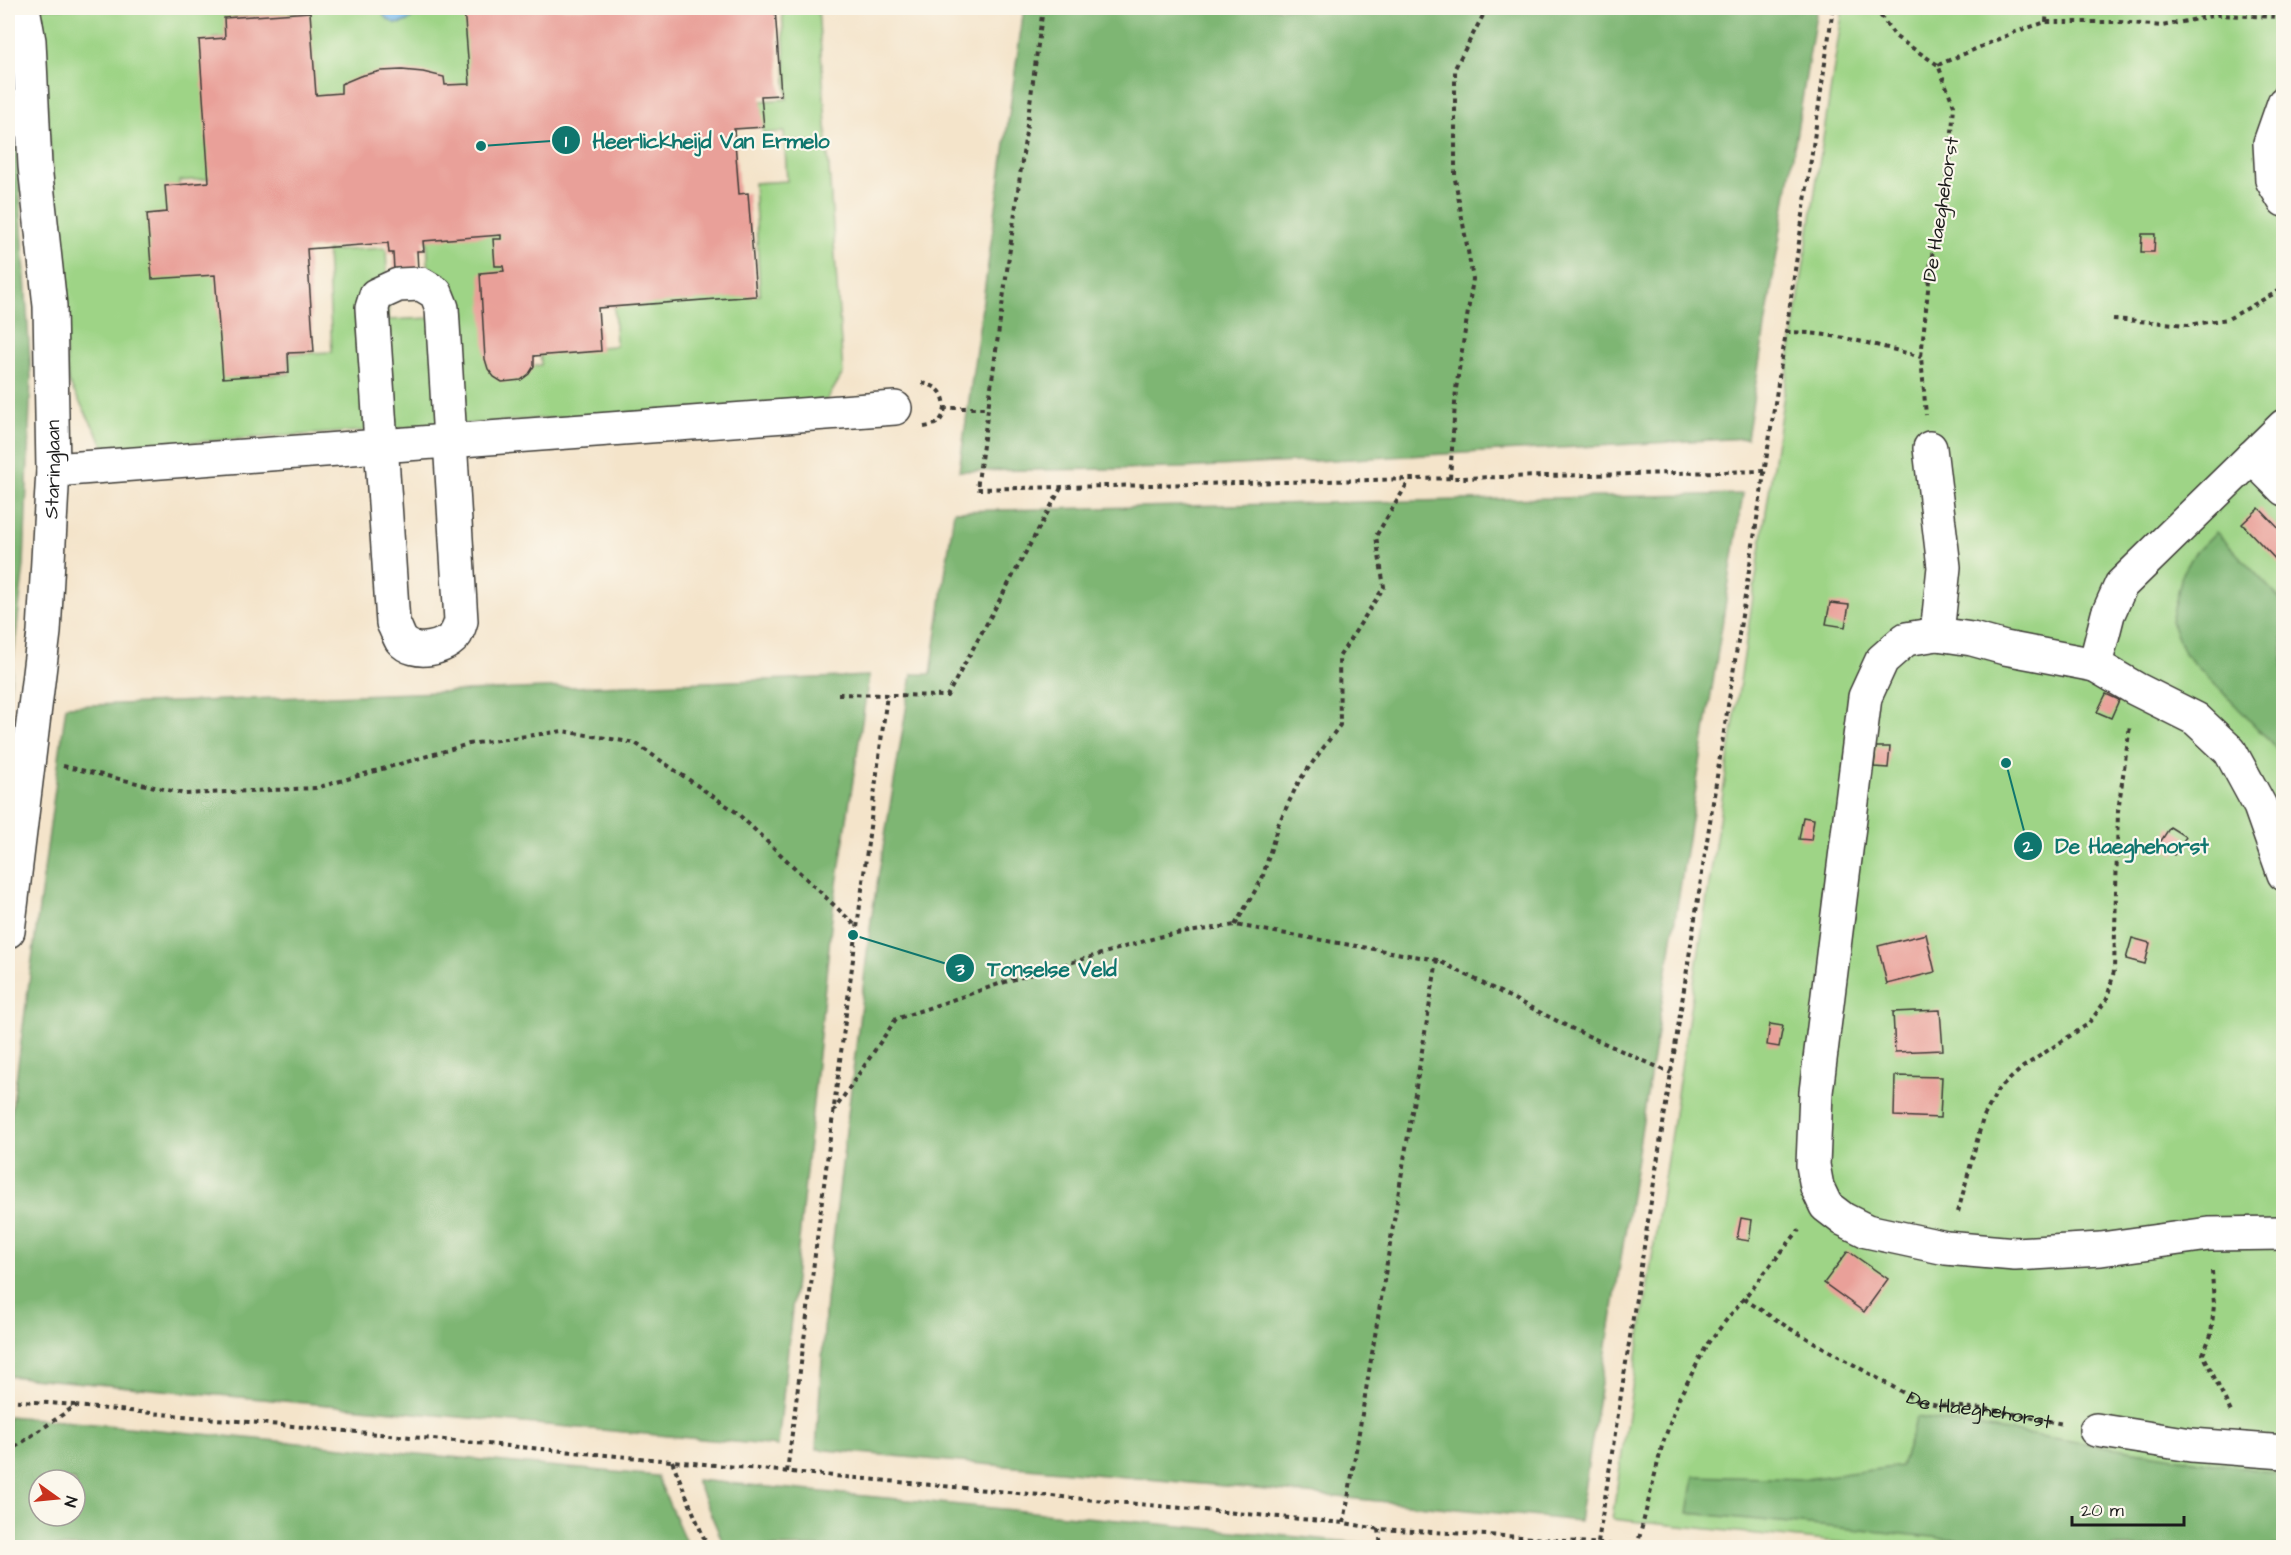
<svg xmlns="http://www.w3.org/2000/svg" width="2291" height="1555" font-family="'Architects Daughter',sans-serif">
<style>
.green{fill:#9ed486;stroke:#5d7851;stroke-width:1.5}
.forest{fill:#7eb673;stroke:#4d6948;stroke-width:1.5;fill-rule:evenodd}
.water{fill:#76bbed;stroke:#496c84;stroke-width:1.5}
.building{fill:#e9a099}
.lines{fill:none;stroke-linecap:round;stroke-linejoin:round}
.minor-casing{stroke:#3c3a36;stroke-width:36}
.path{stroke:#3c3a36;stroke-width:4;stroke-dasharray:4.5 4.5;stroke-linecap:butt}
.minor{stroke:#fff;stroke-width:33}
.labels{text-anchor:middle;stroke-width:4.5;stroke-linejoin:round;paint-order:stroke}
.street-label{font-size:20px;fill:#1c1c1c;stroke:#fbf7ec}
.leader{fill:none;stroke:#0f766e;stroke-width:2}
.callout-dot{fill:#0f766e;stroke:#fbf7ec;stroke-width:2}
.mark-label{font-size:18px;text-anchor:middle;font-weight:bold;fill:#fff}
.callout-label{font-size:21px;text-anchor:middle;font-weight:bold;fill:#0f766e;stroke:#fbf7ec;stroke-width:4.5;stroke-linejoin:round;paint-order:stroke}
</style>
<rect width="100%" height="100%" fill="#fbf7ec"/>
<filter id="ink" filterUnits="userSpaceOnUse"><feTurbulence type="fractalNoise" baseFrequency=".0167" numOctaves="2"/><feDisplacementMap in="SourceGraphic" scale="12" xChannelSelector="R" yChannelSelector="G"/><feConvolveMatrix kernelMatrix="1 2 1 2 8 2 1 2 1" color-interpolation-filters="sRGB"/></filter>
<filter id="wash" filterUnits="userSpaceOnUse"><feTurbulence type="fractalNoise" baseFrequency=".008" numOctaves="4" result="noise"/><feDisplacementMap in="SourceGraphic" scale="24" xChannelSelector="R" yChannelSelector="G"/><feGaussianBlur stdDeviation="1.35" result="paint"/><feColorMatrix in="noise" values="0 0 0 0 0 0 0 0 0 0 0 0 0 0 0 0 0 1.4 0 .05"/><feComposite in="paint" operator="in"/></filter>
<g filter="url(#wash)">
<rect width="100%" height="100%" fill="#f4e4ca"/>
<!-- green -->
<path class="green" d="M37 8H383L384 16 411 19 413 8H495L501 114 307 130 300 14 234 17 235 37 214 38 221 178 179 181 181 213 228 273 233 377 289 374V354L332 352 327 251 386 248 389 320 431 318 427 238 507 234 515 367 541 365 540 350 616 346 614 303 760 295 754 183 787 181 784 132 763 133 761 101 787 99 782 8H818L843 373 827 400 105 448 68 381 46 95Z
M1843 8H2283V1547L1896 1548 1612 1519Z"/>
<!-- forest -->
<path class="forest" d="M1024 8H1817L1747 438 1182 468 959 471Z
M8 17 15 52 8 64Z
M16 126 31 377 24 565 8 706V134Z
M1743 494 1579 1521 1257 1489 816 1449 826 1300 871 920 912 674H931L954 511Z
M2216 532 2283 602V761L2279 752 2243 713 2184 653 2171 621 2182 575 2194 554Z
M869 676 832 917 778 1446 8 1376V1139L66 706Z
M8 1416 657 1476 688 1547H8ZM39 1480H75V1516H39Z
M1917 1417 2283 1474V1547H2035L1688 1513 1694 1476 1806 1479 1901 1466Z
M696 1480 1372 1544 1417 1547H725Z"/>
<!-- water -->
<path class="water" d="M383 8H413L411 19C399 26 394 25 384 16Z"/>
<g id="blocks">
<!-- building -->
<path class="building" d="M464 8H775L781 95 761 96 764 127 734 129 739 194 748 193 756 296 598 308 601 351 534 356V366L529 374 521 380 502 382 494 377 488 369 485 359 480 273 504 271 503 266H495L493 239H501V235L423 241 424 251H417L418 270H394L393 253H389L388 243 307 249 314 352 288 353 289 373 223 378 215 275 152 279 147 214 167 212 165 186 209 182 199 40 225 38 224 18 310 12 316 95 341 93V84L360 76 381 71 402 70 423 72 444 77 445 85 470 84Z
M2142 234H2155L2154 252H2141Z
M2259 508 2284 534V565L2282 566 2242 524Z
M1830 603 1849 605 1845 627 1826 624Z
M2106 694 2119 700 2111 718 2097 712Z
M1876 747H1890L1888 768 1874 767Z
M1803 817 1814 819 1811 840 1799 839Z
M2170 827 2186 837 2174 855 2159 844Z
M1926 934 1935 972 1887 984 1878 946Z
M2132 938 2150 943 2145 964 2126 959Z
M1940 1010 1943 1050 1895 1052 1893 1012Z
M1770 1024 1783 1026 1779 1047 1767 1045Z
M1895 1076 1942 1077 1940 1118 1894 1116Z
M1741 1218 1752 1220 1749 1241 1737 1239Z
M1848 1251 1888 1279 1864 1312 1824 1283Z"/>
</g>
</g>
<g filter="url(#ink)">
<use href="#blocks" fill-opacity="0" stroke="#3c3a36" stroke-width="1.5"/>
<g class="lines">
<defs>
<g id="minor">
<path d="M2284 103 2270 143 2272 180 2284 200"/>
<path d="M421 284 436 293 442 308 461 621C460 625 458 630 456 634 446 649 414 656 401 640 398 635 396 628 393 623L372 308 376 295 398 285Z"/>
<path d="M2284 426 2121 585 2108 614 2095 665 2136 689 2196 719 2230 751 2260 806 2284 874"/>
<path d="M1930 448 1944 567 1937 634"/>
<path d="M2252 457 2284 489"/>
<path d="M53 470 895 408"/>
<path d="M2095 665 2005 648 1972 639 1937 634 1906 639 1882 660 1865 697 1816 1092 1813 1165 1817 1187 1826 1206 1843 1219 1867 1231 1946 1248 2015 1254 2101 1249 2209 1234 2284 1233"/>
<path id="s2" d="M8 931 44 632 53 470 50 306 35 166 29 41 23 8"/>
<path d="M2096 1430 2191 1445 2284 1452"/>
</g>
</defs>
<!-- minor casing -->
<use href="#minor" class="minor-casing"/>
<!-- path -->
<g class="path">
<path d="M1043 8 977 489 1764 471"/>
<path d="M1875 8 1896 37 1938 65 1954 106 1950 158 1931 261 1921 357 1926 415"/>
<path d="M2046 22 2047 8"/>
<path d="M1938 65 2015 32 2046 22H2120L2162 26 2217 15 2284 17"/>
<path d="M2113 319 2188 325 2228 319 2284 288"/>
<path d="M1786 332C1831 332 1877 345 1921 357"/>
<path d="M922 383C938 386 944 392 945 408H987"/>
<path d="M924 427C937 425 943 421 945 408"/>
<path d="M1450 478 1456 389 1473 279 1455 179V68L1487 8"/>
<path d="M838 694 947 696 1061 488"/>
<path d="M63 766 185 794 316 788 469 744 563 731 635 743 736 812 857 927"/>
<path d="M1235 925 1262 879 1278 825 1299 781 1340 725 1339 657 1384 587 1376 536 1409 481"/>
<path d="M833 1112 896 1019 1005 982 1162 936 1235 925 1437 960 1575 1030 1671 1073"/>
<path d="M1958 1212 1983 1118 1998 1090 2023 1067 2088 1024 2107 999 2114 971 2118 811 2130 726"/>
<path d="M2212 1271 2214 1305 2211 1335 2203 1354 2232 1414"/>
<path id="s1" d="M1744 1299 1789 1328 1916 1400 1938 1405 1994 1410 2063 1424"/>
<path d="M8 1400 75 1405"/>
<path d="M8 1452 75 1406 1344 1523 1379 1529 1521 1537 1647 1548"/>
<path d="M672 1461 708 1548"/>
<path d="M787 1472 887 695"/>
<path d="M1344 1523 1437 960"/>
<path d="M1379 1529 1381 1548"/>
<path d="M1598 1543 1786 332 1833 8"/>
<path d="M1637 1547 1662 1446 1679 1398 1708 1343 1799 1230"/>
<path d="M1520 1548 1521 1537"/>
</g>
<!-- minor -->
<use href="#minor" class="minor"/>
</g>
</g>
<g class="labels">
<!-- street labels -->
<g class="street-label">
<text transform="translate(1940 209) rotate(-81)" y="7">De Haeghehorst</text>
<text dy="7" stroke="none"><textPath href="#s2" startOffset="464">Staringlaan</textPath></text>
<text dy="7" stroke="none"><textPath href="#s1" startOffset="264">De Haeghehorst</textPath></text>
</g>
</g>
<!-- callouts -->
<path class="leader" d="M481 146L566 140M2006 763L2028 846M853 935L960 968"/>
<g class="callout-dot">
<circle cx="481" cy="146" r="6"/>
<circle cx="2006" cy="763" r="6"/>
<circle cx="853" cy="935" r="6"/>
<circle cx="566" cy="140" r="15"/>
<circle cx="2028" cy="846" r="15"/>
<circle cx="960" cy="968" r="15"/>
</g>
<g class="mark-label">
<text x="566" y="147">1</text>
<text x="2028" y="852">2</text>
<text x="960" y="975">3</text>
</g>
<g class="callout-label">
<text x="711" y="148">Heerlickheijd Van Ermelo</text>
<text x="2132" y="853">De Haeghehorst</text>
<text x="1052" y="976">Tonselse Veld</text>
</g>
<!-- margin -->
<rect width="2291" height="1555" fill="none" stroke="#fbf7ec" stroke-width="30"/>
<!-- north arrow -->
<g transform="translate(57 1498) rotate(105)"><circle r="28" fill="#fbf7ec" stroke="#a29f99" stroke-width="1.5"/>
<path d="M0-4.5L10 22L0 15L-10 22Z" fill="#c8321e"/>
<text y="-9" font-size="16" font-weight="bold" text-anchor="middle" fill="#1c1c1c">N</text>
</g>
<!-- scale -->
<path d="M2072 1516v9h112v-9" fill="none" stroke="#1c1c1c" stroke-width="3"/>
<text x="2081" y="1516" font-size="18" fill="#1c1c1c" stroke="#fbf7ec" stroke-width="4.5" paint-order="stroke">20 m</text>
</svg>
